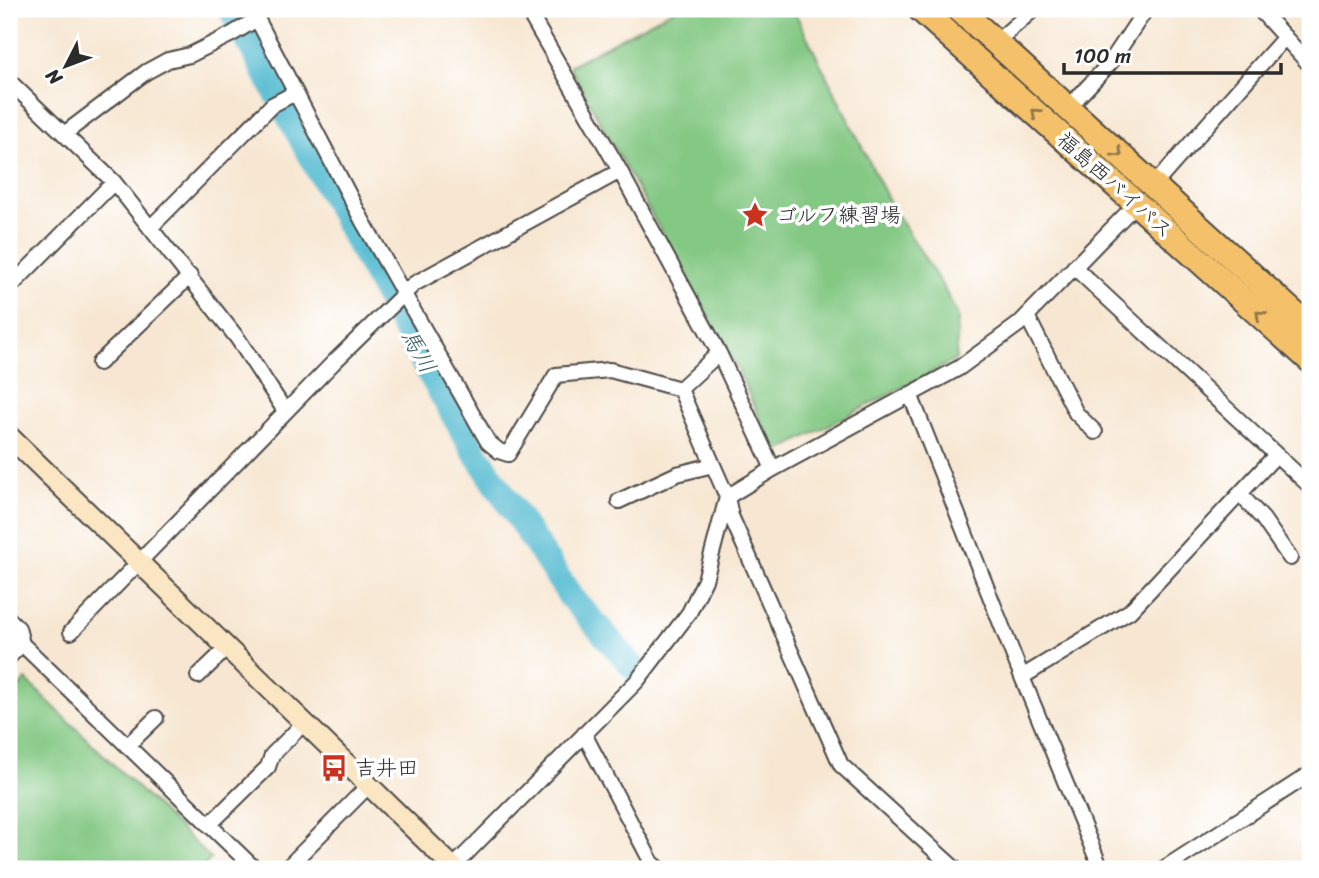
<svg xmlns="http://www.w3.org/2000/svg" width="1319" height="878" font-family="Sriracha,'Klee One',sans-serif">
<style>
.grass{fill:#83c883;stroke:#577a57;stroke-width:2}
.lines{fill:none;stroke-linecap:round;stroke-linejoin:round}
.river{stroke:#54bbd1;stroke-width:26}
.street-casing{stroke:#4a4744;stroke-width:18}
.secondary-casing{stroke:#4a4744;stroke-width:23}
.highway-casing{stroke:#4a4744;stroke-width:28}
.street{stroke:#fff;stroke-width:14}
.secondary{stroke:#fbe6c4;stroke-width:19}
.highway{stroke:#f4c16b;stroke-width:24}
.oneway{stroke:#90764b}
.labels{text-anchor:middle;stroke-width:7;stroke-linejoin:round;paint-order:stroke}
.street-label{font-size:21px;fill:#2b2b2b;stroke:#fff}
.poi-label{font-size:21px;fill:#2b2b2b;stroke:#fff;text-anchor:start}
.water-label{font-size:23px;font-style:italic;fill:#395d65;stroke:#fff}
</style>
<rect width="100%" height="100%" fill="#fff"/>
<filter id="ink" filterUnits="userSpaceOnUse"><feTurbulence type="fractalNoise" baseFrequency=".0143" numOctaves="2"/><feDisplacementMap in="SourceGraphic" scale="14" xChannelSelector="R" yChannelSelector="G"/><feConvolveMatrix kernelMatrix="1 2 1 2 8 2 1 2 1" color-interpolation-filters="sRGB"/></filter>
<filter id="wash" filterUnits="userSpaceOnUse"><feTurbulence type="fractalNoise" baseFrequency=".00686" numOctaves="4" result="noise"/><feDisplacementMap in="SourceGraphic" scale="28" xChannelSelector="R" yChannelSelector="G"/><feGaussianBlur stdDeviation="1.57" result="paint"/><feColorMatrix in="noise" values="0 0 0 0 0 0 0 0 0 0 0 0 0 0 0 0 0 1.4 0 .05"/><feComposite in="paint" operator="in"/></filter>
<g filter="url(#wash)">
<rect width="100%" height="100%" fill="#f7e7d2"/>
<!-- grass -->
<path class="grass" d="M675 9H793L890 203 943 287 958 316 956 360 775 453 739 372 569 66Z
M26 680 211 859 201 869H9V698Z"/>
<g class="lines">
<!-- river -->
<path class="river" d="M231 9 410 339 475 452 571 597 638 672"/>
</g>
</g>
<g filter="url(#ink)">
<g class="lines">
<defs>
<path id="street" d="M252 9 362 220 488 442 499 451 508 454 556 375 610 370 680 389 727 497 705 580 689 613 637 681 453 867
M527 9 620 171 719 353 773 469
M1259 9 1310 65
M996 42 1034 9
M9 81 114 182 238 339 285 411
M1068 108 1110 63 1146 9
M64 134 146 72 168 60 190 55 232 34 257 19
M1154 185 1285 37
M150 228 272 105 295 93
M1074 267 1310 486
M9 288 114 182
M1027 316 1076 413 1095 432
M99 363 190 276
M680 389 719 353
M910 394 1022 677 1101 869
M1240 494 1263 519 1290 558
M619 501 677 474 713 465
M9 619 18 628 22 644
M71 632 334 362 414 284 620 171
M9 657 22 644 255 869
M198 676 227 648
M1022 677 1130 611 1276 455
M584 734 652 863 660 869
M127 746 156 718
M209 825 268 767 272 755 304 723
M286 869 369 785
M955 869 841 765 731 516 727 497 773 469 959 368 1019 324 1136 204
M1163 869 1310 774"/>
<path id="secondary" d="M9 436 455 869"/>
<path id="highway" d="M920 9 1310 360
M959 9 1310 328"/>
</defs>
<!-- street casing -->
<use href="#street" class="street-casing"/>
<!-- secondary casing -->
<use href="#secondary" class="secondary-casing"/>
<!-- highway casing -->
<use href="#highway" class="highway-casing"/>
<!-- street -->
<use href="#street" class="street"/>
<!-- secondary -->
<use href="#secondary" class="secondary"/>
<!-- highway -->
<use href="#highway" class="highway"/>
</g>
<!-- one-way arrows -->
<defs><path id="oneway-chevron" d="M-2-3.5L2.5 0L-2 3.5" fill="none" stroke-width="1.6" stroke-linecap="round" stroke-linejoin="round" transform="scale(1.75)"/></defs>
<g class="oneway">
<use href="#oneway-chevron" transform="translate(1036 113) rotate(-138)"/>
<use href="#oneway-chevron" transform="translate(1118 153) rotate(42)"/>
<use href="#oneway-chevron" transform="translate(1260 315) rotate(-138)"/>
</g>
</g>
<!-- icons -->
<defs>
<symbol id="sight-bare" viewBox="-9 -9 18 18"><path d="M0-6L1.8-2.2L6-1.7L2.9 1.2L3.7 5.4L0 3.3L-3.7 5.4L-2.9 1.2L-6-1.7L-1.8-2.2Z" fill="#c8321e" stroke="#fff" stroke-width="2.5" paint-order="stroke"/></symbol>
<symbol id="bus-bare" viewBox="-9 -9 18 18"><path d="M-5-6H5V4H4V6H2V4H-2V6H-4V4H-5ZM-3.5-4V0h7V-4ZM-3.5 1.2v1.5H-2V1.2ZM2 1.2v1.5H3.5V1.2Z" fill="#c8321e" stroke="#fff" stroke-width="2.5" paint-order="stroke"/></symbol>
</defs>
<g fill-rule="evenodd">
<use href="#sight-bare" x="736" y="196" width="38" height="38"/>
<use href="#bus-bare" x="315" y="749" width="38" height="38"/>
</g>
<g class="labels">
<!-- street labels -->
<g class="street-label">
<text transform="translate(1115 185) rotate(42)" y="7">福島西バイパス</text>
</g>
<!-- poi labels -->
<g class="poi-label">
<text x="776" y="222">ゴルフ練習場</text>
<text x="355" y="775">吉井田</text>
</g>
<!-- water labels -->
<g class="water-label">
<text transform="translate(419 351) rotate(61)" y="8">馬川</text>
</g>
</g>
<!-- margin -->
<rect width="1319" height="878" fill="none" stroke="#fff" stroke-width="35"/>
<!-- north arrow -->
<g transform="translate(66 66) rotate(228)" stroke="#ffffff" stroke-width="5" paint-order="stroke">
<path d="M0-5L12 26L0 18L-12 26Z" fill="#2b2b2b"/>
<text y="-10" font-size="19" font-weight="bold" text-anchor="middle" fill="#2b2b2b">N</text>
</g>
<!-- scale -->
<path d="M1064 63v10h217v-10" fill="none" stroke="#2b2b2b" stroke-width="3.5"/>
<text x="1074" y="63" font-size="21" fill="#2b2b2b" stroke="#ffffff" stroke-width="5" paint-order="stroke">100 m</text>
</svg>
